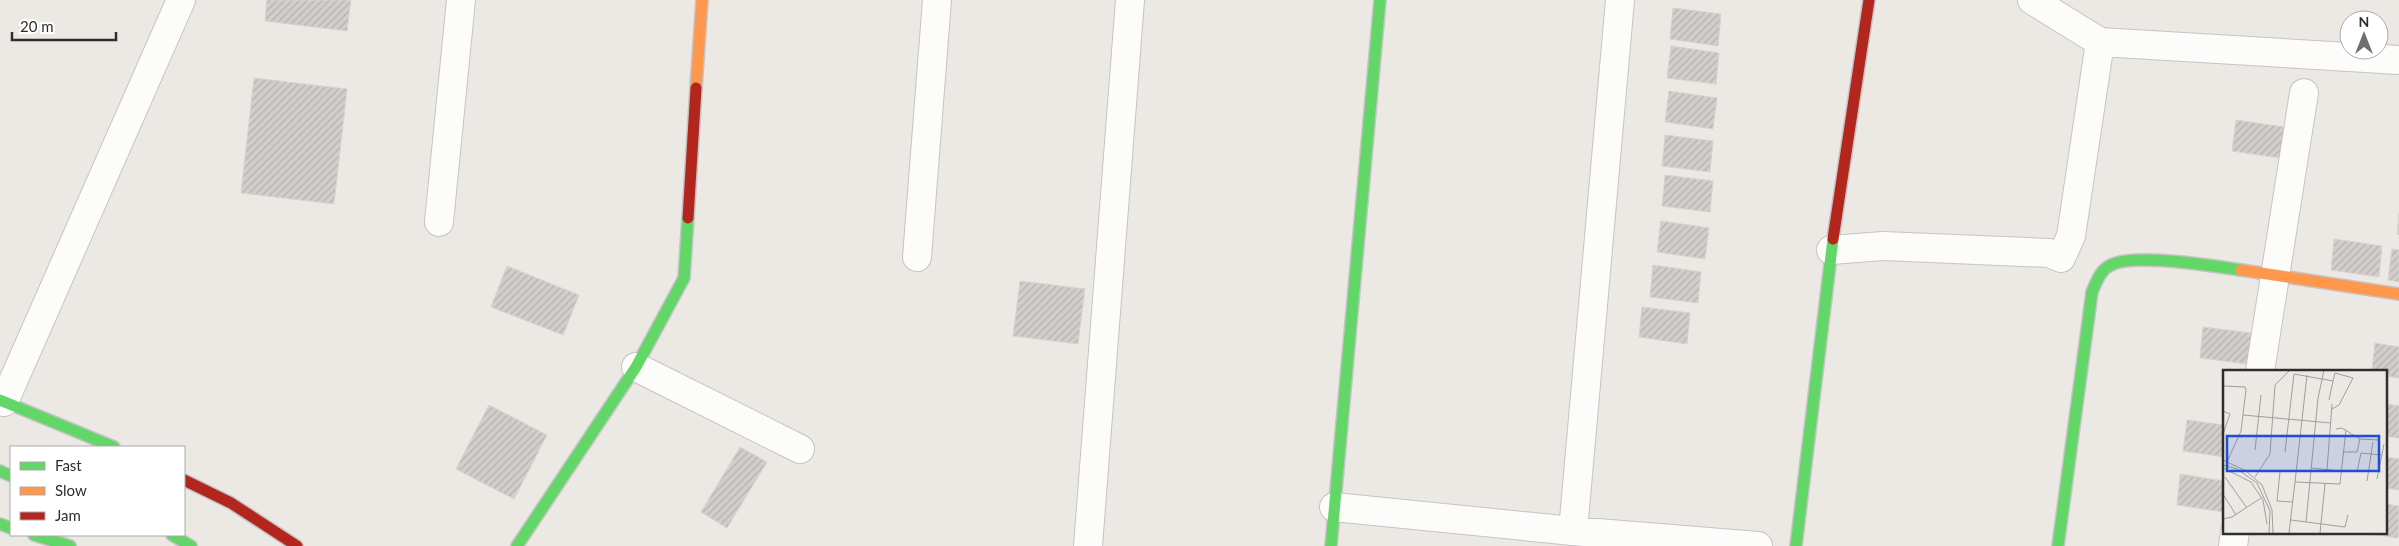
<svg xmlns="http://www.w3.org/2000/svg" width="2399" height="546" font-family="Lato,sans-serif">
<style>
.building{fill:url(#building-hatch);stroke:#d7d4d0}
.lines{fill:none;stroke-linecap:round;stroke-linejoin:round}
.street-casing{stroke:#c5c4c5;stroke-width:30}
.fast-casing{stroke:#c5c4c5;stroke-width:14}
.slow-casing{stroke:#c5c4c5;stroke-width:14}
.jam-casing{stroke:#c5c4c5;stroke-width:14}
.street{stroke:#fcfcfb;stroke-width:28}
.fast{stroke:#63d668;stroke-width:11}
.slow{stroke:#ff974d;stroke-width:11}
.jam{stroke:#b3261e;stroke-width:11}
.inset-road{fill:none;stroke:#a09e9b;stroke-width:1}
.view{fill:#1d4ed8;fill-opacity:0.15;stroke:#1d4ed8;stroke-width:2.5}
.inset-edge{fill:none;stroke:#2e2e2e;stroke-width:2.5}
</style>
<defs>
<pattern id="building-hatch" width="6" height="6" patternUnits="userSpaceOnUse" patternTransform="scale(1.25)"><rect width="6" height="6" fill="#d1cecb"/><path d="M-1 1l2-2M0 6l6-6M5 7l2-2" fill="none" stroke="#b4b1af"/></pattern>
</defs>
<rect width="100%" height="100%" fill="#ece8e4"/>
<!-- building -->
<path class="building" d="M267 0H351L347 31 265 21Z
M1673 8 1721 14 1718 46 1670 39Z
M1671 46 1719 53 1716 84 1667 78Z
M254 78 347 89 334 204 241 193Z
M1669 91 1717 98 1713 129 1665 122Z
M2236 120 2284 127 2280 158 2232 151Z
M1665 135 1713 141 1710 172 1662 166Z
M1665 175 1713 181 1710 212 1662 206Z
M2399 213V235L2397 234Z
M1661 221 1709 228 1705 259 1657 252Z
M2334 239 2382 246 2379 277 2331 270Z
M2392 249 2399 250V282L2388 280Z
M1653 265 1701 272 1698 303 1650 297Z
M507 266 579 295 563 335 491 307Z
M1020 281 1085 289 1078 344 1013 336Z
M1642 307 1690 313 1687 344 1639 337Z
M2203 327 2251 333 2248 364 2200 358Z
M2375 343 2399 347V378L2385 376V371H2372Z
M2385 404 2399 406V438L2385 436Z
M489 405 547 435 514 499 456 469Z
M2187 420 2224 425V457L2183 451Z
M740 447 767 462 727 528 701 512Z
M2385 457 2399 459V490L2385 488Z
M2180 474 2224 481V512L2177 505Z
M2385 504 2399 506 2398 538 2357 532H2385Z"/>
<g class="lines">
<defs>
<path id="street" d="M2032 0 2100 42 2399 60
M439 222 461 0
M1831 250 1883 246 2049 253 2061 258 2071 236 2100 42
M917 257 937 0
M636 367 800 449
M2260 371 2304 93
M4 402 181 0
M1334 507 1573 531 1758 546
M1573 531 1620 0
M1088 546 1130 0
M2233 546 2235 532"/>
<path id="fast" d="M0 400 114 447
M0 471 11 476
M0 524 11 528
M34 535 70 546
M172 535 191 546
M517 546 636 367 684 278 688 218
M1331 546 1380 0
M1796 546 1833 239
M2058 546 2092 292C2097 281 2100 270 2111 265 2133 253 2215 266 2241 270"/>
<path id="slow" d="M696 88 702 0
M2241 270 2399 294"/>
<path id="jam" d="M688 218 696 88
M1833 239 1869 0
M184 480 231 503 297 546"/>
</defs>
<!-- street casing -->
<use href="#street" class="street-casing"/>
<!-- fast casing -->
<use href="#fast" class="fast-casing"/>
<!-- slow casing -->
<use href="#slow" class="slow-casing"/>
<!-- jam casing -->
<use href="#jam" class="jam-casing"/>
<!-- street -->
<use href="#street" class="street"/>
<!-- fast -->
<use href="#fast" class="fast"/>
<!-- slow -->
<use href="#slow" class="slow"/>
<!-- jam -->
<use href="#jam" class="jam"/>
</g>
<!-- overview -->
<g transform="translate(2223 370)">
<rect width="164" height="164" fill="#ece8e4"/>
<path class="inset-road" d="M0 16 22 17 23 20 18 61 4 92M106 30 110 11M0 41 7 44 0 64M20 45 108 53M113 59 119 58 137 69 156 70M32 80 38 25M62 82 71 4 110 11 112 3 130 8 116 35 109 39M120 82H134L137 69M0 90 23 101 39 115 49 140 50 163M0 95 14 99 34 113 47 141 46 163M0 98 28 112 40 130 44 154M88 98 118 101M104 100 109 34M57 102 54 131 70 132M134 102 138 83 159 85M2 107 24 138M32 107 47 84 52 15 67 0M154 109 161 74M144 111 150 72M72 112 84 5M0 124 13 145M0 149 9 147 38 128M68 150 122 157 125 145M83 152 95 28 101 0M66 163 72 112 117 114 123 60M97 163 102 114"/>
<path class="view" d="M4 66H156V101H4Z"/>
<rect width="164" height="164" class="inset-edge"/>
</g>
<!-- legend -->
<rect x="10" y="446" width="175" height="90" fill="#ffffff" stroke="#ababab"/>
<rect x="20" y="462" width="25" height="8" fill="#63d668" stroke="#ababab"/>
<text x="55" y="471" font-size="15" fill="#2e2e2e">Fast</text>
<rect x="20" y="487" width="25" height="8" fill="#ff974d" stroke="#ababab"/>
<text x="55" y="496" font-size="15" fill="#2e2e2e">Slow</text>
<rect x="20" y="512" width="25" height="8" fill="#b3261e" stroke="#ababab"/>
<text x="55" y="521" font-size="15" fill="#2e2e2e">Jam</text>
<!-- north arrow -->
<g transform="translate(2364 35)"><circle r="24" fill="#ffffff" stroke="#ababab"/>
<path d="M0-4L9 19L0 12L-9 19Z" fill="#706f6e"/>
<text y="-8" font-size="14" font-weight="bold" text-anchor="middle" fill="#2e2e2e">N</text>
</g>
<!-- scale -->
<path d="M12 32v8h104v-8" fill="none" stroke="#2e2e2e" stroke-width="2.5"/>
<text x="20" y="32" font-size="15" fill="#2e2e2e" stroke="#ffffff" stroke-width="4" paint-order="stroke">20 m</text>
</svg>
